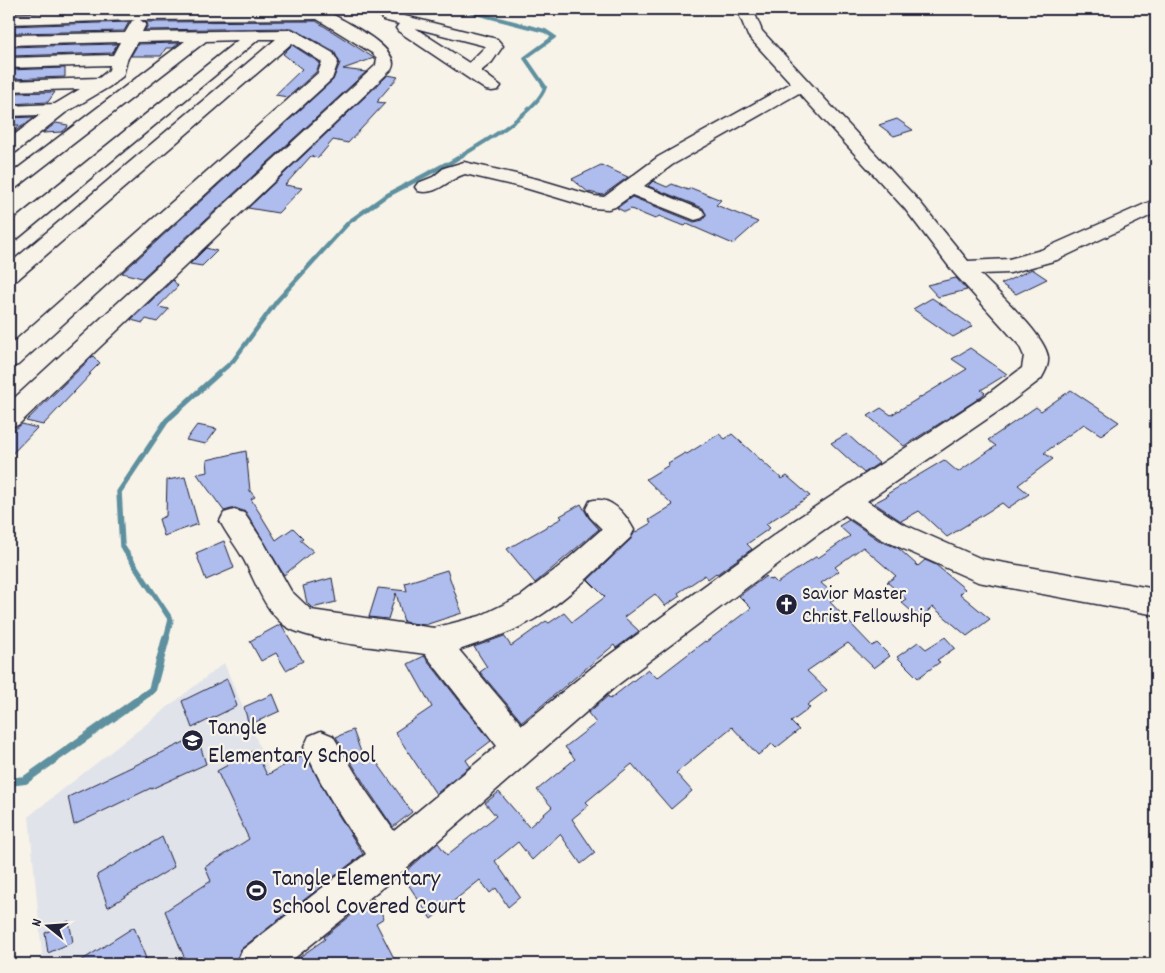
<svg xmlns="http://www.w3.org/2000/svg" width="1165" height="973" font-family="Dekko,sans-serif">
<style>
.built{fill:#e1e3ea}
.lines{fill:none;stroke-linecap:round;stroke-linejoin:round}
.stream-far3{stroke:#5f909f;stroke-width:4}
.stream-far2{stroke:#5f909f;stroke-width:4.5}
.stream-far1{stroke:#5f909f;stroke-width:5.5}
.stream{stroke:#5f909f;stroke-width:8}
.building{fill:#aebded;stroke:#22223b}
.minor-casing{stroke:#22223b;stroke-width:3}
.minor{fill:#f7f3e8;fill-rule:evenodd}
.labels{text-anchor:middle;stroke-width:4.5;stroke-linejoin:round;paint-order:stroke}
.poi-label{font-size:20px;fill:#22223b;stroke:#f7f3e8;text-anchor:start}
.near-poi-label{font-size:24px;fill:#22223b;stroke:#f7f3e8;text-anchor:start}
</style>
<rect width="100%" height="100%" fill="#f7f3e8"/>
<filter id="ink" filterUnits="userSpaceOnUse"><feTurbulence type="fractalNoise" baseFrequency=".02" numOctaves="2"/><feDisplacementMap in="SourceGraphic" scale="10" xChannelSelector="R" yChannelSelector="G"/><feConvolveMatrix kernelMatrix="1 2 1 2 8 2 1 2 1" color-interpolation-filters="sRGB"/></filter>
<g filter="url(#ink)">
<!-- built -->
<path class="built" d="M224 663 325 901 238 964H43L29 816Z"/>
<g class="lines">
<!-- stream-far3 -->
<path class="stream-far3" d="M444 166C469 151 537 114 545 87L525 58 554 37 545 31 460 9"/>
<!-- stream-far2 -->
<path class="stream-far2" d="M218 374 233 361 277 301 349 222 384 197 446 164"/>
<!-- stream-far1 -->
<path class="stream-far1" d="M166 639 171 620 122 546 119 492 167 420 219 373"/>
<!-- stream -->
<path class="stream" d="M9 782 25 780 152 690 166 638"/>
</g>
<!-- building -->
<path class="building" d="M316 21 374 58 343 69 366 72 142 278 122 273 333 80 340 63 334 51 292 28 145 30 148 25 146 22Z
M129 22 124 31 9 33V26Z
M179 43 173 48H166L161 56H131L138 44Z
M117 44 112 53 9 56V47Z
M292 45 320 63 316 72 288 97 275 95 302 69 283 54Z
M65 68V77L9 79V70Z
M388 75 398 77 378 100H379L377 102 385 103 348 143 333 140 318 158 311 156 285 185 302 188 278 213 248 208Z
M55 92 48 102 9 104V93Z
M34 117 13 133 19 125H9V118Z
M897 119 913 130 894 136 879 125Z
M56 123 68 125 67 128 62 132 43 133Z
M601 165 628 177 603 195 588 192 572 179Z
M653 181 667 187 672 184 688 190 691 188 721 200 716 205 758 222 733 244 687 224 685 226 676 223 659 216 655 219 631 209 625 212 617 208 632 197 694 222 703 220 706 215 703 208 648 186Z
M206 248 217 251 202 266 190 264Z
M1032 269 1047 279 1016 294 1001 284Z
M956 278 967 290 938 297 927 285Z
M173 280 178 286 158 307 169 309 157 322 146 319 143 323 131 320Z
M932 298 973 326 953 337 913 309Z
M970 348 1007 374 981 390 985 393 975 401 904 446 868 416 881 408 891 415 967 369 952 359Z
M93 356 100 363 89 374H91L43 425 26 421Z
M1071 390 1119 422 1101 435 1084 424 1044 453 1053 459 1018 485 1029 494 1008 508 1002 503 947 537 919 511 901 521 874 503 889 495 887 494 944 460 958 472 996 446 988 440 997 434 1036 407 1041 411Z
M22 424 37 428 9 457V434Z
M197 425 217 429 206 444 186 440Z
M719 434 725 439 732 434 782 479 787 476 810 496 766 524 770 528 747 544 752 549 717 574 716 573 708 579 705 575 678 593 680 596 665 606 655 594 624 617 639 631 616 648 614 645 522 722 480 672 487 667 474 647 504 636 511 646 546 621 549 623 564 613 572 622 605 597 588 580 631 539 634 533 651 523 649 520 673 505 646 479 669 465 668 463 685 453 687 454Z
M847 434 879 463 864 473 831 443Z
M246 451 250 491 255 497 251 499 276 540 293 528 303 538 300 540 313 551 284 575 246 512 235 508 224 511 197 474 208 472 207 460Z
M185 477 198 524 164 536 159 519 166 516 167 480Z
M581 504 589 518 599 529 535 583 507 549 562 518 560 516Z
M849 520 880 541 898 548 918 566 925 560 936 565 965 589 960 594 990 619 967 636 933 607 919 618 901 602 906 599 887 582 896 576 863 547 835 567 839 571 821 583 837 597 830 602 872 646 877 643 890 656 874 668 848 643 807 671 827 690 807 705 810 708 791 722 799 730 776 748 772 744 758 755 732 727 676 773 692 791 671 809 632 764 586 802 589 805 572 819 595 853 581 864 560 834 532 860 518 842 495 861 520 897 508 907 496 888 490 893 480 880 431 919 402 875 438 843 447 855 496 816 485 803 499 792 529 827 552 807 537 790 575 759 565 747 596 723 588 713 608 696 610 699 648 669 657 678 705 641 706 642 751 608 739 596 766 576 770 580 773 579 777 583 817 556 818 558 850 536 839 526Z
M224 541 234 568 206 580 196 553Z
M447 570 462 613 425 625 404 622 396 593 388 619 369 617 378 588 407 591 405 583Z
M332 578 336 602 312 608 307 603 303 586Z
M281 624 303 661 286 670 276 653 261 661 250 641Z
M945 637 955 648 937 660 940 662 918 678 897 657 918 642 926 649Z
M424 656 491 741 466 760 470 766 436 794 395 732 432 707 408 664Z
M227 679 237 706 192 728 182 701Z
M273 694 280 711 249 725 244 707Z
M353 730 365 763 373 757 412 812 393 827 368 790 336 737Z
M197 736 206 764 151 789V788L74 825 68 797Z
M255 750 267 775 305 754 331 803 363 854 241 949 237 958 227 964H187L165 911 211 881 205 867 249 839 217 771Z
M162 837 174 867 108 907 97 875Z
M373 898 384 918 376 923 397 964H290L325 939 324 937Z
M69 921 73 942 48 953 45 933Z
M134 927 148 964H76Z"/>
<g class="lines">
<defs>
<path id="minor" d="M320 9 326 11C340 19 405 49 391 70L18 425 9 427V403L376 65 377 58 372 53 317 19 140 20 146 24 142 32 291 30 297 32 333 53 338 62 332 79 18 365 9 367V346L318 73 322 62 292 43 17 280 9 282V264L276 39H259L17 239 9 240V224L238 40 206 41 16 188 9 190V175L185 41 137 42 127 60 123 76 109 87 65 113 16 152 9 154V139L40 115 9 116V106L55 104 80 89 9 91V81L99 78 109 70 110 65 9 68V58L113 55 120 42 9 45V35L125 33 132 21 135 20 9 24V14L143 10Z
M737 9H753L762 31 919 201 968 261 1009 259 1041 250 1156 199V213L1057 260 1010 273 980 274C997 292 1045 335 1048 357 1049 365 1045 372 1041 379L1003 408 867 501 901 523 982 559 1156 589V615L978 582 881 539 845 515 815 536 616 686 403 871 287 964H236L242 950 366 854C343 820 320 785 304 747L309 736 321 731 333 736 366 791 394 831 497 746 425 654C394 649 305 642 284 625 263 608 256 582 244 560 237 547 227 535 220 521L224 513 234 510 244 513 264 543 291 591 311 610 434 628 480 616 521 596 560 566 602 529 590 517 586 509 590 501C610 495 625 513 634 530L630 538C602 564 575 592 544 613 518 631 488 640 459 650L522 725 594 666 795 520 985 396 1022 368 1024 356 1019 345 954 273 905 209 799 93 672 165 644 186 702 210 705 214 702 218 695 220 632 195 615 207 608 209 592 208 525 188 465 174C448 179 437 196 418 191L415 187 418 183 433 177 444 168 464 162 537 179 594 196 604 197 658 157 791 83 748 36Z
M389 12 497 39 503 46 492 62 481 71 501 86 498 90 492 91 486 90 398 31 396 28 399 24 383 20 381 17 383 14ZM415 28 485 46H486L469 63Z"/>
</defs>
<!-- minor casing -->
<use href="#minor" class="minor-casing"/>
<!-- minor -->
<use href="#minor" class="minor"/>
</g>
</g>
<!-- icons -->
<defs>
<symbol id="church-disc" viewBox="-11 -11 22 22"><circle r="9.5" fill="#22223b" stroke="#f7f3e8"/><path d="M-1.2-6h2.4v3.5h3.3v2.4h-3.3V6h-2.4V-.1h-3.3v-2.4h3.3Z" fill="#fff"/></symbol>
<symbol id="school-disc" viewBox="-11 -11 22 22"><circle r="9.5" fill="#22223b" stroke="#f7f3e8"/><path d="M0-5L7-2L0 1L-7-2ZM-4 1L0 2.5L4 1V4Q0 6-4 4Z" fill="#fff"/></symbol>
<symbol id="stadium-disc" viewBox="-11 -11 22 22"><circle r="9.5" fill="#22223b" stroke="#f7f3e8"/><path d="M0-5a6.5 5 0 1 0 0 10a6.5 5 0 1 0 0-10ZM-3.5-1.8h7v3.6h-7Z" fill="#fff"/></symbol>
</defs>
<g fill-rule="evenodd">
<use href="#church-disc" x="774" y="592" width="25" height="25"/>
<use href="#school-disc" x="180" y="728" width="25" height="25"/>
<use href="#stadium-disc" x="244" y="878" width="25" height="25"/>
</g>
<g class="labels">
<!-- poi labels -->
<g class="poi-label">
<text x="802" y="599">Savior Master<tspan x="802" dy="23">Christ Fellowship</tspan></text>
</g>
<!-- near-poi labels -->
<g class="near-poi-label">
<text x="208" y="734">Tangle<tspan x="208" dy="28">Elementary School</tspan></text>
<text x="272" y="885">Tangle Elementary<tspan x="272" dy="28">School Covered Court</tspan></text>
</g>
</g>
<!-- margin -->
<rect width="1165" height="973" fill="none" stroke="#f7f3e8" stroke-width="30"/>
<rect x="15" y="15" width="1135" height="943" fill="none" stroke="#22223b" stroke-width="2" filter="url(#ink)"/>
<!-- north arrow -->
<g transform="translate(48 926) rotate(287)" stroke="#f7f3e8" stroke-width="4" paint-order="stroke">
<path d="M0-4L9 19L0 12L-9 19Z" fill="#22223b"/>
<text y="-8" font-size="14" font-weight="bold" text-anchor="middle" fill="#22223b">N</text>
</g>
</svg>
